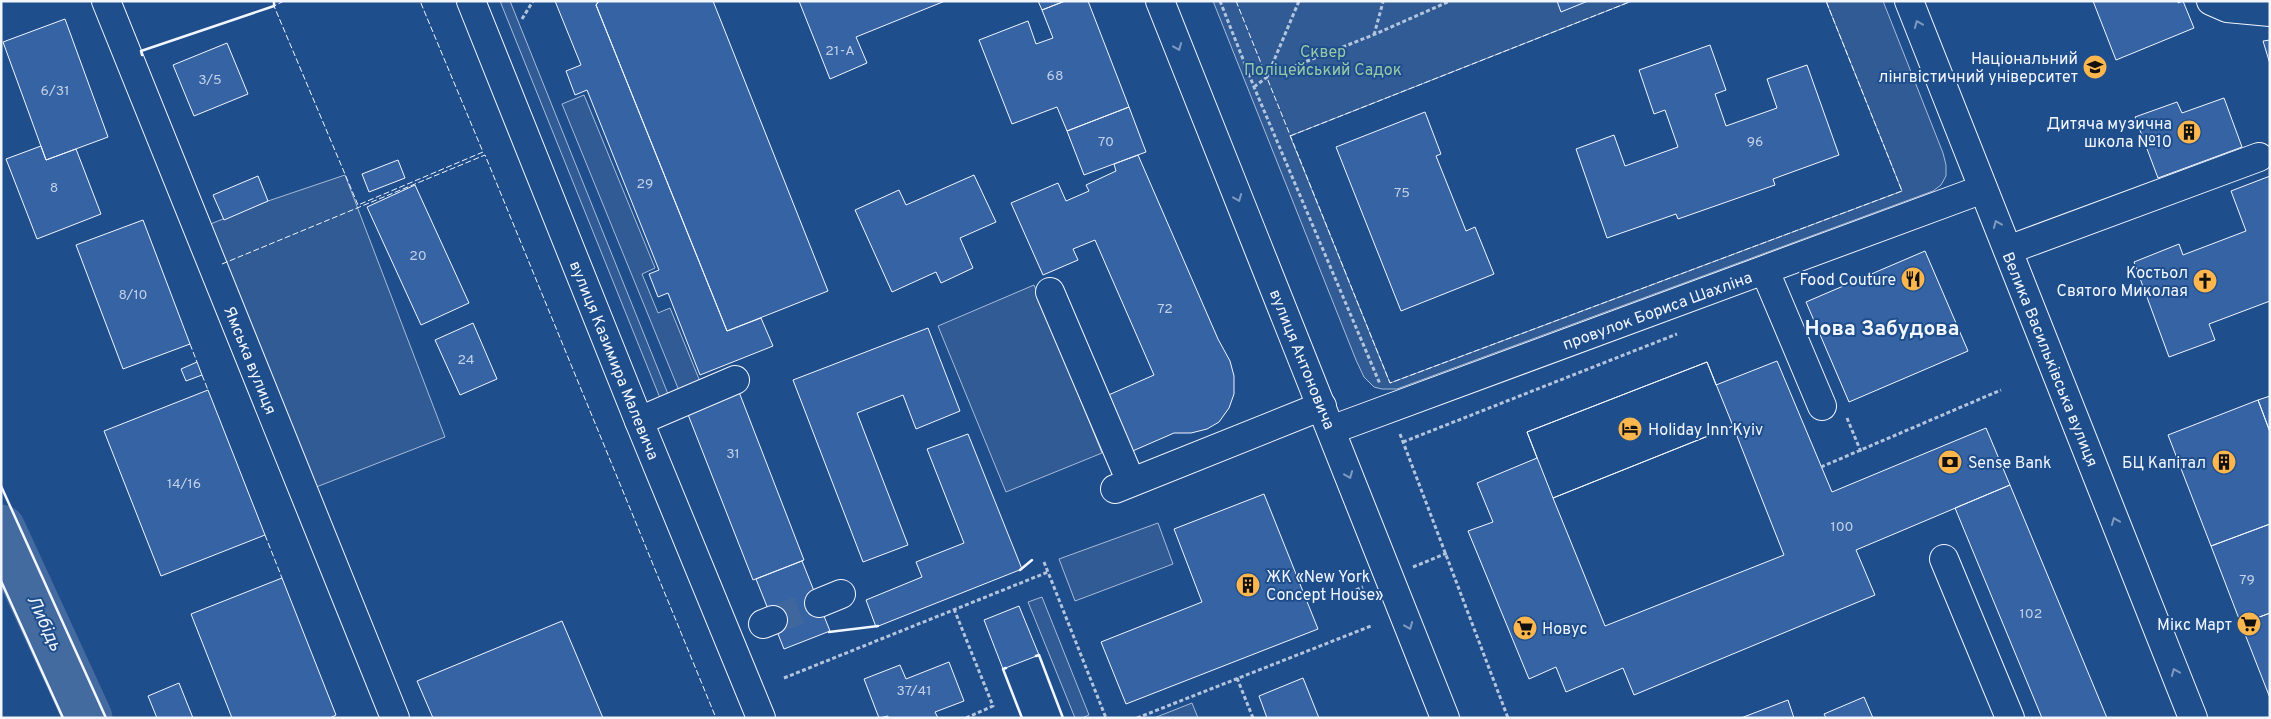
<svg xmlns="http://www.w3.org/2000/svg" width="2271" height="719" font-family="Overpass,sans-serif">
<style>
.built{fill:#305b95;stroke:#a8bbd7}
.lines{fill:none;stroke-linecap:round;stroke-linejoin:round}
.river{stroke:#446ba0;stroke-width:49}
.building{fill:#3563a3;stroke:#f2f6ff;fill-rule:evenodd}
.minor-tunnel{stroke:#3f679d;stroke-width:28;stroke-dasharray:28 14;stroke-linecap:butt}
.minor-casing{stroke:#f2f6ff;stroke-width:30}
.major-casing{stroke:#f2f6ff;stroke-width:30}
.path{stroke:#b3c4dc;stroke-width:3;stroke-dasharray:4 2.5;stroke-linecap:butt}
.minor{stroke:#1f4e8c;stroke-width:28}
.major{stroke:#1f4e8c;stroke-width:28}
.fence{stroke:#f2f6ff;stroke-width:1;stroke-dasharray:6 2.5;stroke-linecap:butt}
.wall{stroke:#f2f6ff;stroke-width:2.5}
.oneway{stroke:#7e9ac0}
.labels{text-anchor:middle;stroke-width:4;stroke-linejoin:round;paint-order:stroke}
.number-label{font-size:14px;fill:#c3d1e8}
.park-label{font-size:16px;fill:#97c8a6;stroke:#1f4e8c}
.poi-label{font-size:16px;fill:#f2f6ff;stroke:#1f4e8c;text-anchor:end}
.street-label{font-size:16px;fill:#f2f6ff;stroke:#1f4e8c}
.water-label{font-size:18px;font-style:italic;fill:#f2f6ff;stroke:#1f4e8c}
.district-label{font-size:21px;font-weight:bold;fill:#f2f6ff;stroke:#1f4e8c}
</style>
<rect width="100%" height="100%" fill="#1f4e8c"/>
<!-- built -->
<path class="built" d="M500 1H510L668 394 660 398Z
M1213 1H1632L1290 136 1390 383 1902 191 1826 1H1883L1943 153 1946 165V176L1941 185 1933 191 1397 389H1382L1374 387 1364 377 1356 360Z
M584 95 655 268 642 274 658 313 670 308 701 384 680 393 562 104Z
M345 175 445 437 311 489 208 225 268 201Z
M1034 285 1102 453 1006 492 938 326Z
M1158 523 1173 564 1075 601 1059 559Z
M1042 597 1089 715 1082 718H1075L1028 602Z
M1192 703 1198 718H1154Z"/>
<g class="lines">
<!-- river -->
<path class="river" d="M1 529 88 718"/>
</g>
<!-- building -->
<path class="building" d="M555 1H599L596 5 727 331 761 318 773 346 700 375 668 293 658 297 649 274 659 270 587 90 575 95 566 71 581 65Z
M599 1H713L828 291 727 331 596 5Z
M799 1H945L856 37 867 63 830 79Z
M1038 1H1065L1042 10Z
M1065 1H1088L1129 107 1067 131 1057 107 1012 124 979 40 1028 21 1036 44 1053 38 1042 10Z
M1557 1H1588L1561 12Z
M2093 1H2178V3L2183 1 2194 28 2116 60Z
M65 19 108 137 46 160 3 42Z
M2270 40V64L2263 41Z
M227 43 248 94 194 116 173 65Z
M1710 45 1726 90 1715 94 1726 126 1777 108 1767 79 1807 65 1839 155 1773 179 1775 185 1678 219 1676 214 1607 238 1576 149 1614 135 1625 166 1678 147 1665 110 1654 114 1639 70Z
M2224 98 2242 147 2158 178 2135 117 2177 102 2182 113Z
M1129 107 1146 152 1084 175 1067 131Z
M1425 112 1441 154 1436 156 1466 231 1475 227 1494 274 1401 311 1336 147Z
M41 146 46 160 76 149 101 214 37 239 6 159Z
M1138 155 1218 339 1230 361 1234 376V394L1229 408 1219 422 1207 429 1191 433H1174L1128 453 1104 397 1154 375 1095 240 1073 249 1078 260 1043 275 1011 203 1058 183 1066 201 1089 191 1086 185 1116 171 1114 164Z
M398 160 405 178 369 192 362 174Z
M974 175 996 222 960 238 973 268 941 283 936 272 892 292 855 210 899 190 906 205Z
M258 176 268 201 224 220 213 195Z
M2270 176V301L2209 324 2215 340 2169 357 2134 262 2179 244 2183 255 2246 231 2231 191Z
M415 185 469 303 421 325 367 207Z
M143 220 190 344 123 369 76 245Z
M1925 251 1968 351 1849 402 1806 302Z
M473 323 497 379 460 395 435 340Z
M928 328 960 411 916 429 903 395 857 413 908 545 863 562 793 380Z
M1777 361 1832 492 1986 428 2010 485 1856 550 1875 595 1634 695 1623 668 1566 692 1556 667 1529 679 1468 531 1493 522 1477 483 1537 458 1527 432 1707 362 1716 385ZM1733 426 1784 555 1605 626 1553 498Z
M197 362 202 375 186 381 181 369Z
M1707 362 1733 426 1553 498 1527 432Z
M208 390 265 535 161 576 104 431Z
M739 392 804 560 753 580 687 412Z
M2270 396V432L2258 400Z
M2258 400 2270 432V524L2211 546 2168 435Z
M968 434 1022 569 876 627 866 600 922 577 916 562 964 543 927 449Z
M2010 485 2107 718H2042L1955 508Z
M1264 494 1318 629 1126 704 1101 642 1202 602 1174 529Z
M2270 524V613L2241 624 2211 546Z
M802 561 830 631 784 649 756 579Z
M282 578 336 715 330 718H232L191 614Z
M1019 606 1039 655 1003 669 984 620Z
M2270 613V698L2241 624Z
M562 621 603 718H433L417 681Z
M949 662 964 701 935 712 938 718H888V716L879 718 864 679 900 665 906 679Z
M1303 678 1319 718H1267L1259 696Z
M179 683 193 718H157L148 696Z
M1864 697 1873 718H1826L1824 714Z
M1788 700 1794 718H1741Z"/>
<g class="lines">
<!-- minor-tunnel -->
<path class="minor-tunnel" d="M773 620 819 603"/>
<defs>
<path id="minor" d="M106 1 395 718
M2211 1 2227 8 2270 12
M2008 250 2259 157
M1765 271 1822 406
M1050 292 1131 482
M639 421 735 380
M1331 430 1983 189
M1115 489 1322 406
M1944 559 2010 718
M819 603 841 594
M763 624 773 620"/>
<path id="major" d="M471 1 639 421 761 718
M1160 1 1445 718
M1909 1 2193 718"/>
</defs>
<!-- minor casing -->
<use href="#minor" class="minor-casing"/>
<!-- major casing -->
<use href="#major" class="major-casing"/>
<!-- path -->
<path class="path" d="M1220 1 1254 87 1380 384
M522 19 533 1
M1374 35 1383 2
M1267 77 1299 1
M1254 87 1267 77 1373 35 1450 1
M1847 418 1861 452
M1400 434 1508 718
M1403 442 1677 334
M1821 467 2001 390
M1044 562 1106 718
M1413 567 1447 553
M1356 590 1363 587
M954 609 993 706 966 718
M784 678 1048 572
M1237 678 1253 718
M1137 718 1371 626"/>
<!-- minor -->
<use href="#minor" class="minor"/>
<!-- major -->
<use href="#major" class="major"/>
<!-- fence -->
<path class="fence" d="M284 1 274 6 358 205 483 152 420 1
M1236 1 1390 383 1902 191 1826 1
M1290 136 1632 1
M222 264 485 155 716 718
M190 344 197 362
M202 375 208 390
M265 535 282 578"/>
<!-- wall -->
<path class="wall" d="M142 55 141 51 274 6V1
M1 486 106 718
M1020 570 1032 560
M1 581 63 718
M829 632 878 626
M1036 656 1039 655 1063 718
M1006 668 1003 669 1022 718"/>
</g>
<!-- one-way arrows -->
<defs><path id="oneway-chevron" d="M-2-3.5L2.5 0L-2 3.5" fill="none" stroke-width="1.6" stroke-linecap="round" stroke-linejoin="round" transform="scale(1.25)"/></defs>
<g class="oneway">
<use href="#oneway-chevron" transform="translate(1918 24) rotate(-112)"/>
<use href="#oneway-chevron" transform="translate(1178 47) rotate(68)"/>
<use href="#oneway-chevron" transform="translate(1238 198) rotate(68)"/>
<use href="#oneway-chevron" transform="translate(1997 224) rotate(-112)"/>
<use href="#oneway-chevron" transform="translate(1349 475) rotate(68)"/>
<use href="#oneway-chevron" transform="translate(2115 521) rotate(-112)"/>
<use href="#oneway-chevron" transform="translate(1409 626) rotate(68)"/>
<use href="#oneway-chevron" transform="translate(2175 672) rotate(-112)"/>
</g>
<!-- icons -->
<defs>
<symbol id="university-disc" viewBox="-11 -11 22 22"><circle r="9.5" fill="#ffb74d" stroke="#1f4e8c"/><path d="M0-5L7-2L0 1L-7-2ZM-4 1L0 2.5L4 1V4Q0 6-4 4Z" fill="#111"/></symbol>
<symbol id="building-disc" viewBox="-11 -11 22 22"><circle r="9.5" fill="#ffb74d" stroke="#1f4e8c"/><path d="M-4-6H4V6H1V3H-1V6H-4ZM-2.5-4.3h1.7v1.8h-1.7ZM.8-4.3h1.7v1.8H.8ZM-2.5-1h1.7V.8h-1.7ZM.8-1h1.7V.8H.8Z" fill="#111"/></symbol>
<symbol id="restaurant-disc" viewBox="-11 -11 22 22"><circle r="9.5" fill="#ffb74d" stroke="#1f4e8c"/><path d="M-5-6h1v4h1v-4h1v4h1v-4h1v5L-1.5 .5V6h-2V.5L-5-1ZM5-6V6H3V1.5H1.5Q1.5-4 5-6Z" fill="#111"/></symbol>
<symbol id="church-disc" viewBox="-11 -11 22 22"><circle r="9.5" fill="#ffb74d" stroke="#1f4e8c"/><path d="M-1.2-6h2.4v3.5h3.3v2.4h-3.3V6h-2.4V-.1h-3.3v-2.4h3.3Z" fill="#111"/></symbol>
<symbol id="hotel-disc" viewBox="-11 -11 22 22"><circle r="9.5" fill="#ffb74d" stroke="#1f4e8c"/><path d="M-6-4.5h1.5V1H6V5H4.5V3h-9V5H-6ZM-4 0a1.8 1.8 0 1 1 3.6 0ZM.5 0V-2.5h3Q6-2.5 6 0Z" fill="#111"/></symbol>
<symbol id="bank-disc" viewBox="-11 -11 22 22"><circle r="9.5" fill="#ffb74d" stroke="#1f4e8c"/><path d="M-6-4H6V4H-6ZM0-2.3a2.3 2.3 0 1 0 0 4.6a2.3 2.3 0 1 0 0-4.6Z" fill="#111"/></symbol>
<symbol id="supermarket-disc" viewBox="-11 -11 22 22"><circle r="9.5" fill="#ffb74d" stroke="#1f4e8c"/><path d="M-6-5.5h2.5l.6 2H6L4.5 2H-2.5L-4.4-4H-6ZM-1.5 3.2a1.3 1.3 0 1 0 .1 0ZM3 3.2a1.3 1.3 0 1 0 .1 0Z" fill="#111"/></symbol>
</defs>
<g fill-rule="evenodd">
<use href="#university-disc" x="2081" y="53" width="28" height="28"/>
<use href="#building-disc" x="2175" y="118" width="28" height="28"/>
<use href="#restaurant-disc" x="1899" y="265" width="28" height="28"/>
<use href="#church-disc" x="2191" y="267" width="28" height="28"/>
<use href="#hotel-disc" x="1616" y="415" width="28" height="28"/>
<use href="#bank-disc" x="1936" y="448" width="28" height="28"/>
<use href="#building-disc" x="2210" y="448" width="28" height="28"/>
<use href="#building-disc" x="1234" y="571" width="28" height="28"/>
<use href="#supermarket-disc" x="2235" y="610" width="28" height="28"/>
<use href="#supermarket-disc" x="1511" y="614" width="28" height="28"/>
</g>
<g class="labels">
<!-- number labels -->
<g class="number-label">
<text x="840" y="55">21-А</text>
<text x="1055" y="80">68</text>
<text x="210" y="84">3/5</text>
<text x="55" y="95">6/31</text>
<text x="1106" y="146">70</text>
<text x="1755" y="146">96</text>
<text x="645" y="188">29</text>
<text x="54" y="192">8</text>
<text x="1402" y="197">75</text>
<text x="418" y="260">20</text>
<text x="133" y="299">8/10</text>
<text x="1165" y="313">72</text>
<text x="466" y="364">24</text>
<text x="733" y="458">31</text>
<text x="184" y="488">14/16</text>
<text x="1842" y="531">100</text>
<text x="2247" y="584">79</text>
<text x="2031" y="618">102</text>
<text x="914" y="695">37/41</text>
</g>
<!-- park labels -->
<g class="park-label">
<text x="1323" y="57">Сквер<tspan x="1323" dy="18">Поліцейський Садок</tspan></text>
</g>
<!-- poi labels -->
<g class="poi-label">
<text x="2078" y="64">Національний<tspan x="2078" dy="18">лінгвістичний університет</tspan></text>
<text x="2172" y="129">Дитяча музична<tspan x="2172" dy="18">школа №10</tspan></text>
<text x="2188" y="278">Костьол<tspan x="2188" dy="18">Святого Миколая</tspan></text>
<text x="1896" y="285">Food Couture</text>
<text x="1648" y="435" text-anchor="start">Holiday Inn Kyiv</text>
<text x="1968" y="468" text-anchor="start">Sense Bank</text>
<text x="2206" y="468">БЦ Капітал</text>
<text x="1266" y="582" text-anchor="start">ЖК «New York<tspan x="1266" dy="18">Concept House»</tspan></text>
<text x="2232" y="630">Мікс Март</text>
<text x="1542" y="634" text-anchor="start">Новус</text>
</g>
<!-- street labels -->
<g class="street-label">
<text transform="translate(1657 310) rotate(-20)" y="6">провулок Бориса Шахліна</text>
<text transform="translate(1303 359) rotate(68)" y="6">вулиця Антоновича</text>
<text transform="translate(2051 359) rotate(68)" y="6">Велика Васильківська вулиця</text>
<text transform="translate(251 360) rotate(68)" y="6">Ямська вулиця</text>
<text transform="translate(615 360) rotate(68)" y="6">вулиця Казимира Малевича</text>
</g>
<!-- water labels -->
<g class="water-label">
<text transform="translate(45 623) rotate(65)" y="6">Либідь</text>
</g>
<!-- district labels -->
<g class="district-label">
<text x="1882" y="335">Нова Забудова</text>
</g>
</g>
<!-- border -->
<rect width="2271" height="719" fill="none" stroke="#f2f6ff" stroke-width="5"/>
</svg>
